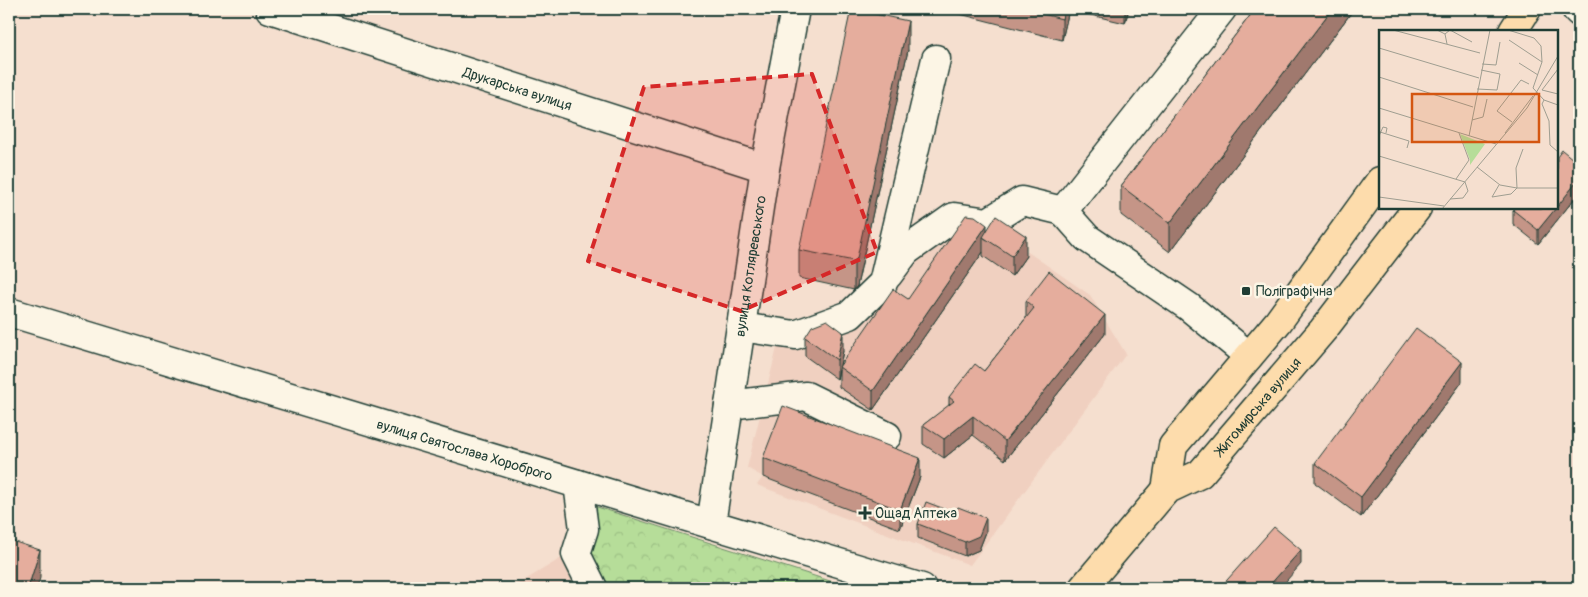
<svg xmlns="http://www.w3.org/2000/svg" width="1588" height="597" font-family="Pangolin,sans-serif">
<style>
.built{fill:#f0d0c0}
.park{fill:url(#park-crowns);stroke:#6a8d66}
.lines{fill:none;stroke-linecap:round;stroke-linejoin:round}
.minor-casing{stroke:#1f3d34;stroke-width:31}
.major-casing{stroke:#1f3d34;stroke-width:31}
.minor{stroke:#fcf5e5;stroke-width:28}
.major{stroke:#fddcac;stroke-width:28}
.wall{fill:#c59587;stroke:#1f3d34}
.shaded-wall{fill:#a0796e;stroke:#1f3d34}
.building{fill:#e5ad9d;stroke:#1f3d34}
.marked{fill:#d62828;fill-opacity:0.2;stroke:#d62828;stroke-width:4;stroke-dasharray:10 6;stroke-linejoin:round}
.poi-dot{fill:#1f3d34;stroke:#fcf5e5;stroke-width:2}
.labels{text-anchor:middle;stroke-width:5;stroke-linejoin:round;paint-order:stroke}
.street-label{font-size:14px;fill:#1f3d34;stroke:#fcf5e5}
.poi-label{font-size:14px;fill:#1f3d34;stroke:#fcf5e5;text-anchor:start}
.inset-road{fill:none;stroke:#9f9e91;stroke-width:1}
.view{fill:#d45610;fill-opacity:0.15;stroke:#d45610;stroke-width:2.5}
.inset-edge{fill:none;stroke:#1f3d34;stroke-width:2.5}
</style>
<defs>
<pattern id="park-crowns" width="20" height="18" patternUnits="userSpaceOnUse" patternTransform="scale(1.25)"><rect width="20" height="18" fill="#b6dd99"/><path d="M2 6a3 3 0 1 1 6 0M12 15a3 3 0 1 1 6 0" fill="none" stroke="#9cbf84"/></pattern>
</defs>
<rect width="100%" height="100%" fill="#f5dfcf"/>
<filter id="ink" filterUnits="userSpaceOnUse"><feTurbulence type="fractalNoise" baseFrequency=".02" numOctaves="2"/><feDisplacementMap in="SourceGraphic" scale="10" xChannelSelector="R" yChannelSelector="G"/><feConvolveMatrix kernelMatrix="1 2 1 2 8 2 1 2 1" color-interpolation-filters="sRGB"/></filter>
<g filter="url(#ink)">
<!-- built -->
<path class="built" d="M950 222 996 230 1090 295 1126 354 970 565 757 485 763 477 747 468 779 340 854 320 919 258Z
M563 557 579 588H512Z"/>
<!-- park -->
<path class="park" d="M591 505 852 588H606L591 557Z"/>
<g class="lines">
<defs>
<g id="minor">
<path id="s1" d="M270 9 765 168"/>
<path d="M1222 9 1063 211 1087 238 1189 307 1249 356"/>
<path d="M1576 9 1579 12"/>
<path d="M888 275 906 251 954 217 988 222 1022 201 1063 211"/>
<path id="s2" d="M9 312 922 588"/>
<path d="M741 327 795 335 850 315 883 283 936 59"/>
<path d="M729 405 806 396 887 436"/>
<path d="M578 484 584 529 576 554 593 588"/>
<path id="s3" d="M711 524 765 168 795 9"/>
</g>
<g id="major">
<path d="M1513 31 1527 9"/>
<path d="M1166 490 1173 446 1278 322 1380 181"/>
<path id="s4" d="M1083 588 1166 490 1200 474 1323 330 1417 208"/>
</g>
</defs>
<!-- minor casing -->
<use href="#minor" class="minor-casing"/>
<!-- major casing -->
<use href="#major" class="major-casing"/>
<!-- minor -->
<use href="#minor" class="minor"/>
<!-- major -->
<use href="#major" class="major"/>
</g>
<!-- wall -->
<path class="wall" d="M948 9H1129L1125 23 1069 10 1062 40 948 11Z
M1255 9H1354L1170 252 1121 215V186Z
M908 50 857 286 854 290 799 278V250Z
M1579 164V193L1538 244 1513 224V210Z
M987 229 1026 256 1012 276 983 256V252L873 410 839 387V370L837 379 805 356V337L843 351 840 366 908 299Z
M1026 301 1105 334 1005 460 973 435 944 458 923 444V425L949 406V397L984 371 1026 318Z
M1462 382 1361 517 1315 483V463Z
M763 458 920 477 900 529 763 477Z
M918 524 986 532 979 550 965 556 918 538Z"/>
<!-- shaded-wall -->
<path class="shaded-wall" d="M1064 9H1069V10L1062 40V19Z
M1125 9H1129L1125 23Z
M1332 9H1354L1170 252V223Z
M908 21V50L857 286 854 290V261Z
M1579 179V193L1538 244V230Z
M987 225V240L983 237V252L873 410V391Z
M1026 236V256L1012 276V256Z
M1105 315V334L1005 460V441Z
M843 332V351L837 379V360Z
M1462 362V382L1361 517V497Z
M973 416V435L944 458V439Z
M920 458V477L900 529V510Z
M986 518V532L979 550 965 556V542Z
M40 550V578L37 588H28Z
M1301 550V564L1280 588H1267Z"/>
<!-- building -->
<path class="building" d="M851 9 908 21 857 258 854 261 799 250Z
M1024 9H1064L1062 19Z
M1255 9H1332L1170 223 1121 186Z
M1562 150 1579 164V179L1557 207V157Z
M1515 208H1556L1538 230 1513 210Z
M966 215 975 216 987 225 873 391 839 367 893 289 908 299Z
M996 216 1026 236 1012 256 983 237Z
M1049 271 1105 315 1005 441 973 416 944 439 923 425 954 401 949 397 975 364 984 371 1034 308 1026 301Z
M827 320 843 332 837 360 805 337 812 326Z
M1416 328 1462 362 1361 497 1315 463Z
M783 406 920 458 900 510 763 458Z
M926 502 955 513 958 507 986 518 979 536 965 542 918 524Z
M1274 527 1301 550 1267 588H1220Z
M9 540 40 550 28 588H9Z
M297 585 299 588H288Z"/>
</g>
<!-- marked area -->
<path class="marked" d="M812 74 877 252 741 311 588 261 644 87Z"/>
<!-- markers -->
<g class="poi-dot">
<rect x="1241" y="286" width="10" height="10" rx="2.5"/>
<path d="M862.5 505.5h5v5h5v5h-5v5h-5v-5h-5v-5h5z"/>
</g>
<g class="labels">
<!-- street labels -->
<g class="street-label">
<text dy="5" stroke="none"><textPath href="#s1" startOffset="260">Друкарська вулиця</textPath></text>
<text dy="5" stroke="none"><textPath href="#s3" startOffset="261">вулиця Котляревського</textPath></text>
<text dy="5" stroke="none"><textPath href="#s4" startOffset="255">Житомирська вулиця</textPath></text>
<text dy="5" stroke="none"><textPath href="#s2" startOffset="476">вулиця Святослава Хороброго</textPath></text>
</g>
<!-- poi labels -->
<g class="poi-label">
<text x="1256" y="296">Поліграфічна</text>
<text x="875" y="518">Ощад Аптека</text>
</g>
</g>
<!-- overview -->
<g transform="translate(1379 30)">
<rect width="179" height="179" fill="#f5dfcf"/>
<path d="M81 104 106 114 91 135V130Z" fill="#b6dd99"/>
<path class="inset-road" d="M14 0 101 23M58 0 66 4 68 14M129 0 155 8 162 16 163 32 154 58 165 70 179 75M66 4 71 0 93 12M130 10 163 32M0 18 100 48M140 33 159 45M103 34 117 35 121 12M0 47 94 77M98 59 118 60 121 44 102 40M163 60 179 39M163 60 179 64M165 70 163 74 170 91 171 115 179 122M0 78 117 114M93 90 104 87 108 69M133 92 118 81 142 50 150 54M1 102 30 111 28 118M126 103 154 66M0 106 4 97 8 98 7 103M90 106 111 0M0 126 86 152 89 161 84 168 71 169M98 137 121 155 138 158 137 138 144 119M77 149 90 130 80 103M120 155 113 167 132 164 138 158H179M0 167 65 176M63 179 148 78 179 26"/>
<path class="view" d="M33 64H160V112H33Z"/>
<rect width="179" height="179" class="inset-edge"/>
</g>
<!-- margin -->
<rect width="1588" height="597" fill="none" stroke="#fcf5e5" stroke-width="30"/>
<rect x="15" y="15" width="1558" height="567" fill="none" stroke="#1f3d34" stroke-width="2" filter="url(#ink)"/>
</svg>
